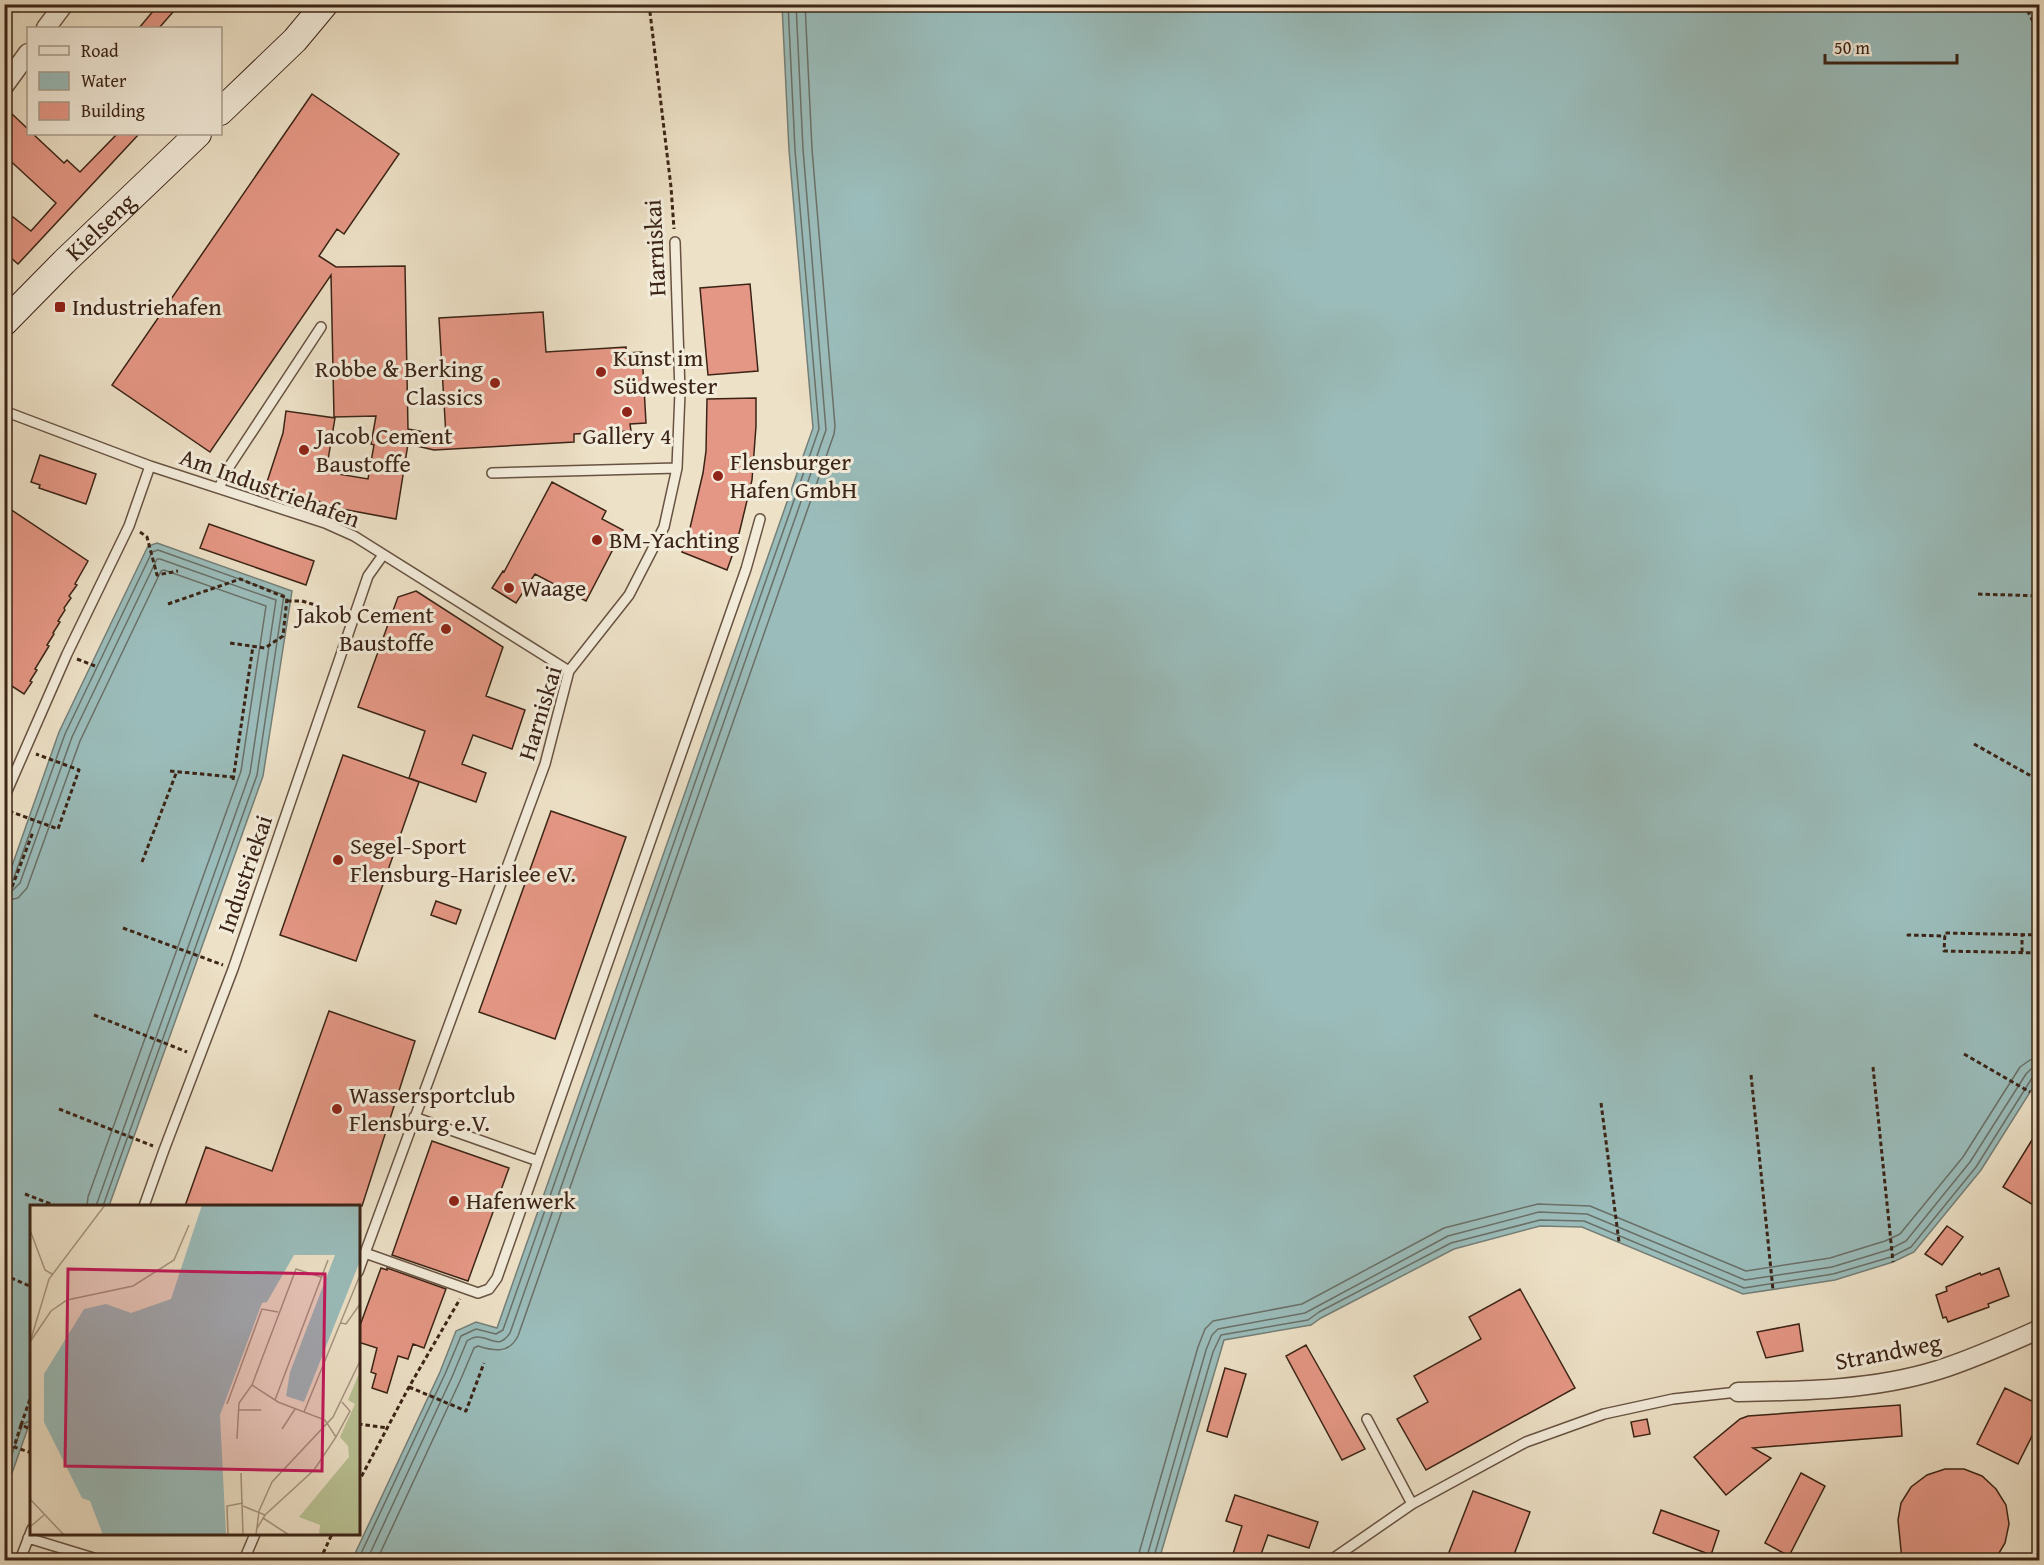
<svg xmlns="http://www.w3.org/2000/svg" width="2044" height="1565" font-family="'Gentium Book Plus',serif">
<style>
.water{fill:#9abcba;stroke:#747f78;stroke-width:1.5}
.lines{fill:none;stroke-linecap:round;stroke-linejoin:round}
.shore{stroke:#6a7068;stroke-width:1.5}
.building{fill:#e59785;stroke:#3b2416;stroke-width:1.5}
.lane-casing{stroke:#685342;stroke-width:12}
.street-casing{stroke:#685342;stroke-width:21}
.secondary-casing{stroke:#3b2416;stroke-width:28}
.path{stroke:#3b2416;stroke-width:3;stroke-dasharray:4.5 3;stroke-linecap:butt}
.lane{stroke:#f3ecdb;stroke-width:9}
.street{stroke:#f3ecdb;stroke-width:18}
.secondary{stroke:#f3ecdb;stroke-width:26}
.poi-dot{fill:#8f2418;stroke:#f3ecdb;stroke-width:2}
.labels{text-anchor:middle;stroke-width:6;stroke-linejoin:round;paint-order:stroke}
.street-label{font-size:24px;fill:#3b2416;stroke:#f3ecdb}
.poi-label{font-size:24px;fill:#3b2416;stroke:#f3ecdb;text-anchor:start}
.inset-road{fill:none;stroke:#a69580;stroke-width:1.5}
.view{fill:#c2185b;fill-opacity:0.15;stroke:#c2185b;stroke-width:3}
.inset-edge{fill:none;stroke:#3b2416;stroke-width:3}
</style>
<rect width="100%" height="100%" fill="#ede1c7"/>
<filter id="stains"><feTurbulence type="fractalNoise" baseFrequency=".00333" numOctaves="4"/><feColorMatrix values="0 0 0 0 .2 0 0 0 0 .09 0 0 0 0 .02 0 0 0 .5 -.17"/></filter>
<radialGradient id="worn" r=".72"><stop offset=".6" stop-color="#630" stop-opacity="0"/><stop offset="1" stop-color="#630" stop-opacity=".3"/></radialGradient>
<!-- water -->
<path class="water" d="M782 5H2032L2040 19 2039 1078 1981 1170 1914 1252 1893 1262 1835 1280 1743 1294 1582 1227 1540 1226 1454 1249 1321 1318 1311 1325 1224 1340 1159 1560H352L440 1372 456 1331 476 1322 497 1328 813 428 789 150Z
M157 543 292 591 263 776 109 1206H32L31 1419 5 1493V886L59 732 148 546Z"/>
<g class="lines">
<!-- shore -->
<path class="shore" d="M4 884H10L13 880 65 734 152 552 158 550 284 595 257 775 103 1206
M4 892 13 890 20 883 72 737 157 559H160L276 600 250 773 96 1206
M4 901 18 898 27 888 80 741 161 571 164 570 266 606 241 771 88 1197 87 1206
M4 1476 23 1424 32 1420
M358 1560 445 1374 461 1336 476 1329 496 1334 503 1330 819 429 795 150 788 4
M367 1560 452 1377 467 1341C468 1340 474 1337 476 1337 491 1336 498 1351 510 1333L826 430 803 149 796 4
M377 1560 460 1381 474 1348 478 1346C494 1351 509 1354 518 1336L834 434 835 426 812 149 805 4
M1137 1560 1198 1347 1205 1329 1213 1321 1302 1304 1444 1228 1538 1204 1590 1206 1746 1271 1830 1258 1885 1241 1900 1234 1963 1157 2020 1067 2030 1060 2040 1059
M1146 1560 1206 1350 1212 1335 1218 1329 1305 1313 1448 1236 1539 1212 1587 1214 1745 1280 1832 1267 1888 1250 1906 1241 1970 1162 2026 1074 2031 1069 2040 1068
M1153 1560 1213 1352 1221 1335 1308 1320 1319 1312 1451 1243 1540 1220 1584 1221 1744 1288 1833 1274 1891 1257 1911 1247 1976 1167 2032 1078 2040 1076"/>
</g>
<!-- building -->
<path class="building" d="M159 4H180L159 28H139Z
M312 94 399 154 344 234 337 229 319 256 336 267 405 266 408 429 446 436 439 318 543 312 546 352 626 347V353L642 352 646 423 630 424 631 431 574 434V442L434 450 408 444 396 519 321 505V502L266 485 283 433 286 411 335 418 326 472 368 479 374 445 371 444 376 416 334 417 331 275 210 452 112 385Z
M12 114 28 129V134H33L64 163 67 160 80 172 117 134H139L18 264 4 252V210L31 231 56 203 4 155V123Z
M750 284 758 371 708 375 700 288Z
M756 398V426L752 480 737 542 727 570 682 552 690 528 703 473 706 451 707 399Z
M40 455 96 474 86 504 39 488 40 485 31 482Z
M552 482 606 511 602 519 623 530 586 601 535 574 516 603 492 588 503 571 504 572Z
M4 505 88 561 75 584 77 585 69 596 71 598 64 608 65 610 58 621 60 622 53 633 54 634 47 645 49 646 35 669 37 670 30 681 32 682 24 694 4 681Z
M209 524 314 561 306 585 200 548Z
M416 591 503 647 486 696 525 710 512 749 473 735 462 764 486 773 476 802 409 778 425 731 358 707 398 597Z
M343 755 419 782 356 961 280 935Z
M551 811 626 837 555 1039 479 1012Z
M436 901 461 910 456 924 431 915Z
M329 1011 415 1041 362 1206H185L206 1147 272 1171Z
M2040 1127V1209L2003 1187Z
M432 1141 509 1168 468 1281 392 1255Z
M1947 1226 1963 1237 1942 1265 1925 1254Z
M381 1268 387 1270V1268L446 1289 424 1348 413 1344 408 1359 398 1356 387 1393 372 1388 376 1374 371 1372 377 1348 358 1342V1331Z
M1999 1268 2009 1296 1988 1304 1989 1307 1948 1322 1946 1317 1943 1318 1936 1295 1947 1291 1946 1287 1980 1273 1981 1275Z
M1520 1289 1575 1388 1426 1470 1397 1419 1428 1402 1414 1376 1481 1339 1469 1317Z
M1799 1324 1803 1351 1766 1358 1757 1332Z
M1306 1345 1365 1449 1342 1460 1286 1356Z
M1225 1368 1246 1374 1227 1437 1207 1431Z
M2005 1388 2040 1405V1420L2018 1464 1977 1444Z
M1900 1405 1902 1436 1753 1448 1771 1458 1726 1495 1694 1457 1740 1419 1748 1416Z
M1647 1419 1650 1434 1634 1437 1631 1422Z
M1945 1469H1964L1982 1476 1996 1489 2006 1505 2009 1524 2005 1543 1995 1560H1902L1898 1520 1901 1503 1911 1487 1927 1475Z
M1801 1473 1825 1486 1789 1556 1765 1543Z
M1473 1491 1530 1512 1512 1560H1446Z
M1235 1495 1318 1522 1309 1548 1268 1535 1259 1560H1231L1242 1526 1226 1521Z
M1661 1510 1719 1531 1711 1555 1653 1533Z"/>
<g class="lines">
<defs>
<path id="lane" d="M4 411 150 466 325 523 354 536 569 671
M492 473 677 468
M219 488 229 467 321 327
M4 798 67 654 129 526 150 466
M414 1117 538 1161
M144 1206 164 1150 233 969 368 576 383 555
M365 1253 478 1293 489 1289 497 1278 746 569 760 519
M358 1272 545 764 569 671 629 595 664 527 677 468 680 392 675 242
M1367 1419 1412 1504
M28 1538 100 1560
M20 1560 32 1529
M244 1560 255 1534
M1331 1560 1412 1504 1526 1442 1604 1414 1673 1399 1738 1392"/>
<path id="street" d="M46 28 64 4
M4 86 28 53
M1738 1392C1805 1391 1874 1390 1938 1370 1973 1359 2006 1344 2040 1329"/>
<g id="secondary">
<path d="M220 112 295 40 325 4"/>
<path id="s1" d="M4 323 64 262 198 134"/>
</g>
</defs>
<!-- lane casing -->
<use href="#lane" class="lane-casing"/>
<!-- street casing -->
<use href="#street" class="street-casing"/>
<!-- secondary casing -->
<use href="#secondary" class="secondary-casing"/>
<!-- path -->
<path class="path" d="M649 4 671 187 674 229
M2024 4 2040 35
M140 532 147 537 157 575 178 571
M1978 594 2040 596
M287 601H302L322 607
M168 604 240 579 287 598 283 636 265 648 230 643
M77 659 95 666
M1974 744 2040 781
M170 771 233 777
M233 780 253 646
M9 811 58 829 79 770 36 754
M142 862 177 771
M4 908 33 832
M123 928 223 965
M2040 935 1945 933 1944 951 2040 953
M1909 936 1908 935 1945 936
M2022 952V935
M94 1015 187 1052
M1964 1054 2030 1092
M1873 1067 1893 1262
M1751 1075 1773 1290
M1601 1103 1619 1242
M59 1109 153 1146
M25 1194 56 1206
M4 1275 32 1287
M409 1387 466 1411 484 1363
M358 1424 388 1428
M21 1425 30 1399
M28 1428 21 1425 14 1447 32 1453
M358 1483 409 1387 460 1299
M320 1560 332 1534"/>
<!-- lane -->
<use href="#lane" class="lane"/>
<!-- street -->
<use href="#street" class="street"/>
<!-- secondary -->
<use href="#secondary" class="secondary"/>
</g>
<!-- markers -->
<g class="poi-dot">
<rect x="54" y="301" width="12" height="12" rx="3"/>
<circle cx="601" cy="372" r="6"/>
<circle cx="495" cy="383" r="6"/>
<circle cx="627" cy="412" r="6"/>
<circle cx="304" cy="450" r="6"/>
<circle cx="718" cy="476" r="6"/>
<circle cx="597" cy="540" r="6"/>
<circle cx="509" cy="588" r="6"/>
<circle cx="446" cy="629" r="6"/>
<circle cx="338" cy="860" r="6"/>
<circle cx="337" cy="1109" r="6"/>
<circle cx="454" cy="1201" r="6"/>
</g>
<g class="labels">
<!-- street labels -->
<g class="street-label">
<text dy="8" stroke="none"><textPath href="#s1" startOffset="136">Kielseng</textPath></text>
<text transform="translate(655 248) rotate(-93)" y="8">Harniskai</text>
<text transform="translate(270 488) rotate(20)" y="8">Am Industriehafen</text>
<text transform="translate(540 713) rotate(-73)" y="8">Harniskai</text>
<text transform="translate(245 874) rotate(-71)" y="8">Industriekai</text>
<text transform="translate(1888 1352) rotate(-11)" y="8">Strandweg</text>
</g>
<!-- poi labels -->
<g class="poi-label">
<text x="72" y="315">Industriehafen</text>
<text x="613" y="366">Kunst im<tspan x="613" dy="28">Südwester</tspan></text>
<text x="483" y="377" text-anchor="end">Robbe &amp; Berking<tspan x="483" dy="28">Classics</tspan></text>
<text x="316" y="444">Jacob Cement<tspan x="316" dy="28">Baustoffe</tspan></text>
<text x="627" y="444" text-anchor="middle">Gallery 4</text>
<text x="730" y="470">Flensburger<tspan x="730" dy="28">Hafen GmbH</tspan></text>
<text x="609" y="548">BM-Yachting</text>
<text x="521" y="596">Waage</text>
<text x="434" y="623" text-anchor="end">Jakob Cement<tspan x="434" dy="28">Baustoffe</tspan></text>
<text x="350" y="854">Segel-Sport<tspan x="350" dy="28">Flensburg-Harislee eV.</tspan></text>
<text x="349" y="1103">Wassersportclub<tspan x="349" dy="28">Flensburg e.V.</tspan></text>
<text x="466" y="1209">Hafenwerk</text>
</g>
</g>
<!-- overview -->
<g transform="translate(30 1205)">
<rect width="330" height="330" fill="#ede1c7"/>
<path d="M330 166V330H289L290 320 269 312 319 252 318 241 310 232 325 199 318 195Z" fill="#b9c295"/>
<path d="M172 0H330V56L274 197 256 191 260 167 305 50H264L237 97 232 98 190 210 196 330H73L60 296 52 293 14 217V169L54 104 76 99 101 108 141 94Z" fill="#9abcba"/>
<path class="inset-road" d="M0 25 15 65 22 69M311 118 316 119 330 99M1 134 19 74 75 0M0 137 21 106 37 95 103 81 144 55 159 20M222 180 248 197 295 215 306 232 284 265 235 310 226 325M245 195 298 55M197 199 232 104 248 107M208 205H231M274 207 330 70M252 224 265 204M306 232 320 206 312 197M207 234 209 198 222 180 266 64 291 72M211 268 213 330M0 294 34 330M213 301 235 310M233 313 259 330M0 322 14 310M198 330 197 301 213 298M226 330 229 306 242 277 303 212 330 156"/>
<path class="view" d="M38 64 295 69 292 266 35 261Z"/>
<rect width="330" height="330" class="inset-edge"/>
</g>
<!-- margin -->
<rect width="2044" height="1565" fill="none" stroke="#ede1c7" stroke-width="24"/>
<rect x="6" y="6" width="2032" height="1553" fill="none" stroke="#3b2416" stroke-width="3"/>
<rect x="12" y="12" width="2020" height="1541" fill="none" stroke="#3b2416" stroke-width="1.5"/>
<!-- legend -->
<rect x="27" y="27" width="195" height="108" fill="#f3ecdb" stroke="#a99c8c" stroke-width="1.5"/>
<rect x="39" y="46" width="30" height="9" fill="#f3ecdb" stroke="#a99c8c" stroke-width="1.5"/>
<text x="81" y="57" font-size="18" fill="#3b2416">Road</text>
<rect x="39" y="72" width="30" height="18" fill="#9abcba" stroke="#a99c8c" stroke-width="1.5"/>
<text x="81" y="87" font-size="18" fill="#3b2416">Water</text>
<rect x="39" y="102" width="30" height="18" fill="#e59785" stroke="#a99c8c" stroke-width="1.5"/>
<text x="81" y="117" font-size="18" fill="#3b2416">Building</text>
<!-- scale -->
<path d="M1825 54v9h132v-9" fill="none" stroke="#3b2416" stroke-width="3"/>
<text x="1834" y="54" font-size="18" fill="#3b2416" stroke="#f3ecdb" stroke-width="4.5" paint-order="stroke">50 m</text>
<rect width="100%" height="100%" filter="url(#stains)"/>
<rect width="100%" height="100%" fill="url(#worn)"/>
</svg>
